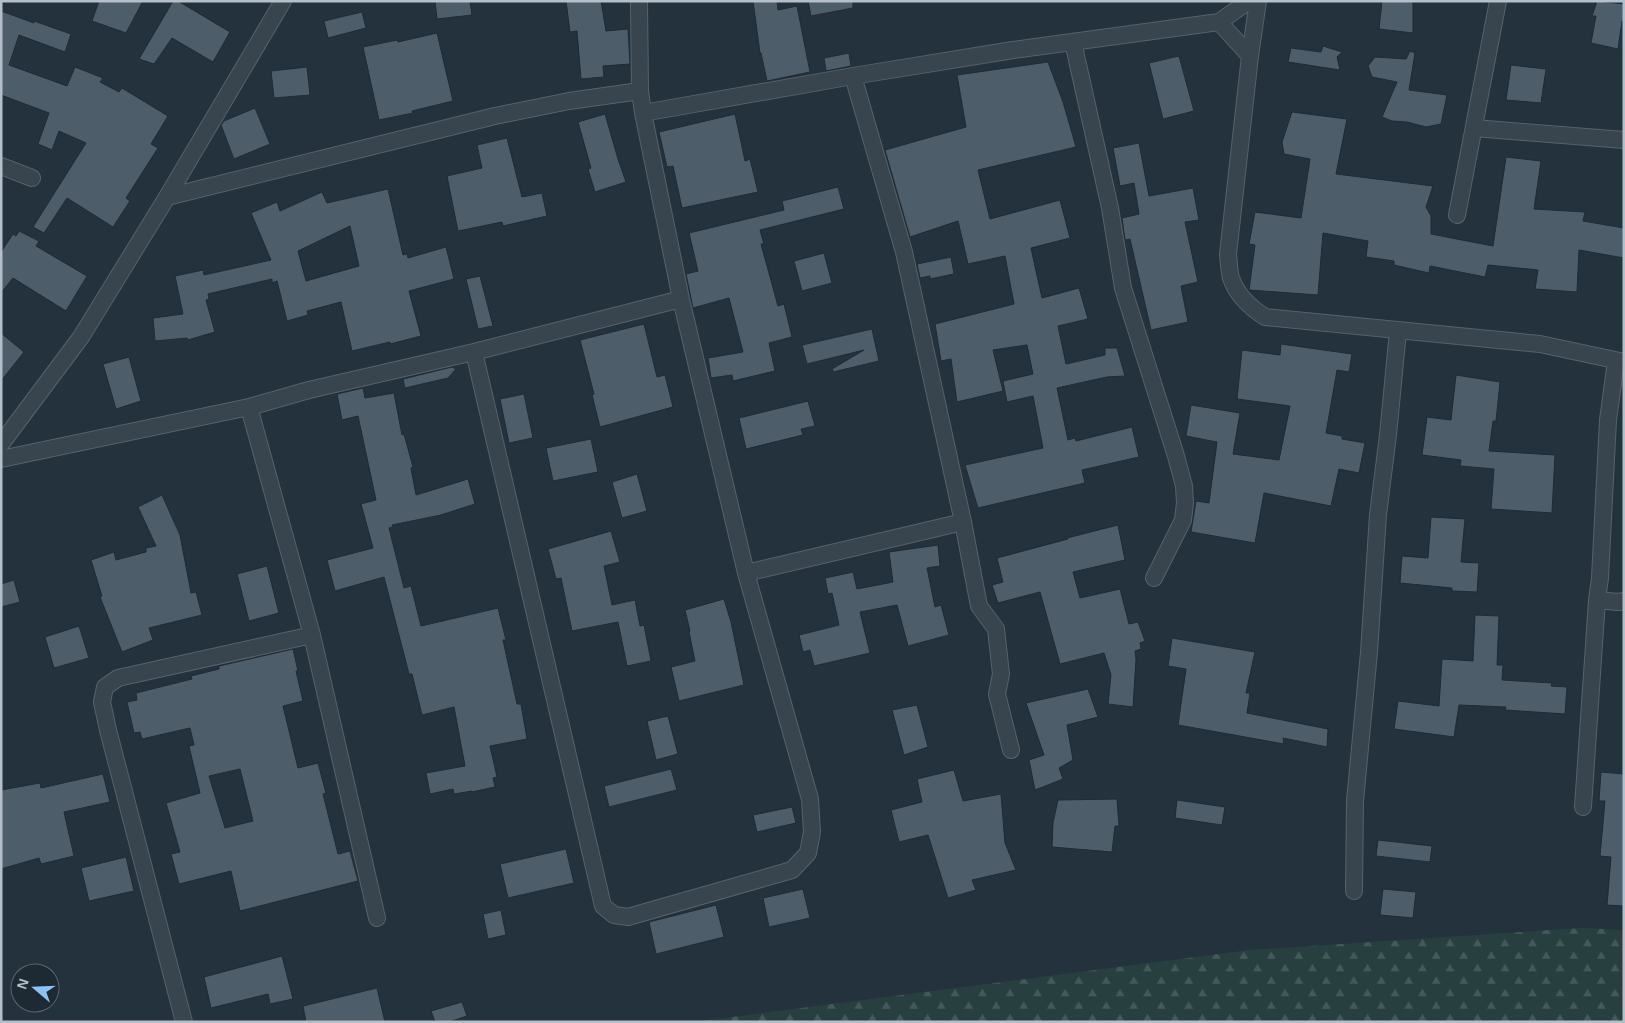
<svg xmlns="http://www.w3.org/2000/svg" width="1625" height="1023" font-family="Arial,sans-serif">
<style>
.forest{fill:url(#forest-firs)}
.building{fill:#4d5d69;stroke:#1f2b35;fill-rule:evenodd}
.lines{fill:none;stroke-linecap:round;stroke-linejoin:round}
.street-casing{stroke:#56626c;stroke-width:18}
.street{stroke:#38444e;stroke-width:16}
</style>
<defs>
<pattern id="forest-firs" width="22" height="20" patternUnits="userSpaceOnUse" patternTransform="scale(1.25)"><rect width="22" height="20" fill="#27403f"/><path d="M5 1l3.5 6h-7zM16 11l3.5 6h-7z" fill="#445a59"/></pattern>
</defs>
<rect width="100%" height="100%" fill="#24323d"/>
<!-- forest -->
<path class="forest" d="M1582 928 1624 930V1022H693L1250 950Z"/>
<!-- building -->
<path class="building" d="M99 1H143L126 33 92 21Z
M173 1H178L230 32 213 62 172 38 154 64 139 59Z
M435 1H470L472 15 437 19Z
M566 1H601L606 31 628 29 630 64 603 66 604 77 581 79 577 31 570 32Z
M753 1H777L778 10 797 6 810 72 767 81 761 53H760Z
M808 1H853V8L811 16Z
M1382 1H1413V33L1379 29Z
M1597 1 1624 4V21H1622L1618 49 1591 43 1596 16H1592Z
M1 11 34 23V21L71 34 65 52 19 35 9 65 67 86 75 67 103 78 100 82 119 92 122 88 168 116 151 144 158 148 126 198 130 201 113 227 67 198 44 233 33 227 86 143 59 131 52 150 38 144 49 113 1 95Z
M362 12 366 28 328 38 324 21Z
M437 33 453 101 412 111 413 113 379 120 363 47 397 40 398 42Z
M1323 46 1342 52 1337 57 1340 70 1288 62 1291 48 1321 52Z
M1410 51 1415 53 1409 90 1447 95 1441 124 1426 127 1407 122 1392 121 1382 117 1397 82 1372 77 1368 66 1375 57 1406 59Z
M849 53 851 66 826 71 824 58Z
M1179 56 1194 111 1163 119 1149 63Z
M1048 62 1063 102 1076 147 978 170 990 219 1060 200 1070 238 1031 248 1042 298 1079 288 1088 319 1058 326 1066 364 1105 355V348H1117L1125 376 1107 377 1057 388 1068 440 1075 438 1076 441 1132 427 1139 457 1082 470 1085 483 978 508 965 465 1043 448 1033 396 1007 402 1003 381 1033 374 1027 345 993 350 1003 391 957 402 951 359 941 361 935 324 1014 304 1005 256 968 264 958 221 910 237 885 150 966 127 957 75Z
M1511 65 1546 69 1541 103 1506 100Z
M307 67 310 95 274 98 271 71Z
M255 108 270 144 234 159 221 125 224 121Z
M1292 112 1347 119 1336 174 1433 186 1426 207 1431 216V234L1493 246 1506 157 1541 161 1534 209 1585 212 1583 221 1624 228V258L1579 250 1577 292 1535 289 1538 270 1488 265 1485 277 1430 266 1429 273 1394 265V261L1366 257 1368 241 1323 233 1318 295 1249 290 1255 245 1249 244 1255 212 1301 218 1310 159 1284 154 1282 142Z
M605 114 618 159 626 182 595 192 588 169 591 168 578 122Z
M735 114 745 161 750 159 758 192 682 208 673 166 667 167 659 132Z
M507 138 522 197 542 193 547 216 503 226 502 222 458 231 447 176 482 168 477 145Z
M1139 143 1149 196 1193 188 1199 220 1185 222 1198 282 1181 286 1188 322 1151 330 1130 239 1125 240 1122 218 1139 214 1134 183 1120 186 1113 148Z
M838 187 844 209 760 230 764 244H761L778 306 784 304 792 337 769 343 775 371 733 381 732 375 711 378 708 358 743 352 729 298 693 308 686 274 698 271 689 233 784 210 782 201Z
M388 189 403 255 407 254 408 258 446 247 454 279 409 291 421 336 390 344V342L352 351 341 302 307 311 308 315 287 321 277 281 272 283V279L208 294 209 299 206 300 215 332 188 340 187 338 155 341 153 318 183 314 175 276 203 270 204 275 271 260 251 213 277 202 280 211 322 192 327 203ZM350 226 359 266 306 281 298 251Z
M19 231 39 241 36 246 87 276 66 311 13 278 1 293V252L13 234 16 236Z
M824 253 832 283 802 291 794 261Z
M951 257 954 274 930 279V276L920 278 917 264Z
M480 276 493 326 478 329 466 279Z
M644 324 657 377 665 375 673 407 600 427 592 395 594 394 580 340Z
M872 329 879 361 833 372 832 369 864 350 807 364 802 345Z
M1 333 24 352 1 381Z
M1281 344 1352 354 1349 372 1337 370 1326 433 1342 436V439L1365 443 1359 473 1339 469 1331 506 1264 493 1255 543 1191 532 1196 501 1209 503 1217 442 1186 436 1191 405 1240 413 1233 454 1279 460 1290 406 1237 399 1242 350 1280 355Z
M129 357 141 401 116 409 103 364Z
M452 367 456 369 448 378 405 388 403 379Z
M1456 375 1500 382 1496 421H1493L1489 451 1555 455 1552 513 1491 509 1494 469 1460 466 1461 460 1422 455 1427 417 1451 420Z
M363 388 365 398 394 393 402 435 404 434 413 467 411 468 416 495 468 479 475 504 441 515 392 525 393 527 389 528 404 588 411 586 421 626 498 608 506 640H503L517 704H521L527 739 490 746 497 777 493 778 495 787 472 792V791L454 794 453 789 430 794 426 773 465 766 454 707 422 715 412 674H409L384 577 335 591 327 560 373 548 361 504 376 500 358 416 342 420 337 394Z
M524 394 533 438 509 443 500 399Z
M808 401 815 426 801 429 803 435 746 449 739 418Z
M591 439 598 472 553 481 546 448Z
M637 474 647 511 622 518 612 482Z
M162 495 180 535 191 593 196 592 202 615 149 628 153 640 122 652 100 597 102 596 91 560 114 552 116 560 146 552V548L156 546 138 507Z
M1431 517 1465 519 1461 562 1479 563 1477 592 1452 591V588L1400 583 1402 556 1428 558Z
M1118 525 1125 560 1073 572 1080 598 1120 589 1129 624 1138 622 1145 641 1140 643 1141 649 1135 651 1136 659 1133 707 1108 704 1111 675 1104 653 1060 664 1040 592 998 603 992 585 1003 582 997 558 1068 539 1067 538Z
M611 531 620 562 604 566 612 605 635 600 640 626 644 625 651 661 627 666 618 622 572 631 561 578 556 579 548 549Z
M938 545 940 566 927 568 935 607 941 605 949 635 908 646 897 605 860 612 870 653 814 666 810 650 803 652 799 635 839 625 832 593 828 594 825 578 853 572 857 589 893 582 889 552Z
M267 566 279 613 249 621 237 574Z
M14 580 20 602 1 607V584Z
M724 599 731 622 744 685 679 701 671 667 695 661 689 632 690 631 685 610Z
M1475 615 1499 616 1497 665H1503L1502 680 1552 683 1551 686 1567 687 1565 714 1505 710 1506 707 1459 705 1454 737 1394 729 1398 701 1439 706 1442 659 1473 661Z
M79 626 89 658 54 668 45 637Z
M1172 638 1255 652 1246 693H1250L1247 713 1328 729 1327 747 1283 738 1284 744 1178 725 1186 669 1168 666Z
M293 649 298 671H296L303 701 283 706 298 768 318 763 326 793 323 794 338 854 350 851 358 881 240 911 231 871 179 884 171 854 180 852 166 803 200 793 189 746 194 745 190 728 142 739 140 732 134 733 127 702 137 700 136 693 192 679 191 676 219 669V666ZM240 769 253 821 225 828 209 776Z
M1088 689 1098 717 1067 725 1073 760 1059 768 1063 779 1035 790 1029 760 1044 755 1026 703Z
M917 705 928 747 904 755 892 710Z
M668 716 678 754 656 760 647 721Z
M671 769 677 790 609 807 604 786Z
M954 770 963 801 1001 794 1005 843 1016 870 972 880 976 890 948 898 928 835 899 842 891 810 922 802 917 779Z
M1601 772 1624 774V906L1607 905 1611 857 1600 856 1605 801H1599Z
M103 774 110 802 64 812 74 856 41 864 39 858 1 869V790L40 783 41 788Z
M1117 799 1119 826H1115L1112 852 1052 847 1053 823 1058 800Z
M1177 800 1225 807 1222 825 1175 818Z
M792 807 796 823 757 832 753 815Z
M1378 840 1432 846 1430 862 1376 856Z
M566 849 574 883 508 898 500 864Z
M126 857 134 891 89 901 81 868Z
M803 889 810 918 769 927 763 898Z
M1383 889 1416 892 1413 918 1380 915Z
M716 905 724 937 656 954 649 922Z
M501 910 506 935 488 939 483 914Z
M282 956 293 999 270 1004 268 994 211 1008 204 977Z
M377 988 385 1022H306L303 1006Z
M462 1002 467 1016 449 1022H435L431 1011Z"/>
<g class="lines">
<defs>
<path id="street" d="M1258 1 1250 56 1228 254C1229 262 1229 271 1231 278 1237 296 1251 308 1265 317L1540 344 1624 362
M1219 22 1250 56
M1073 42 1110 208 1123 288 1176 456 1184 486 1185 503 1183 520 1154 578
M853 76 904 252 963 522 979 606 996 629 1001 674 997 694 1011 750
M643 113 853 76 1013 50 1219 22 1249 1
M1474 128 1624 140
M1 166 32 178
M167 197 495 116 569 101 640 91
M1457 215 1498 1
M474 352 603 906 614 915 628 917 792 870 808 853 812 832 810 799 746 573 681 299 643 113 640 91 639 1
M1616 361 1608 420 1600 578 1597 600 1618 602 1624 601
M249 407 312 635 377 918
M1 444 81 337 167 197 283 1
M1 459 249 407 309 390 474 352 681 299
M746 573 963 522
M1583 807 1597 600
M1354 891 1355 801 1369 652 1378 515 1388 435 1398 331
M184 1022 108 730 102 702 105 687 118 678 312 635"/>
</defs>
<!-- street casing -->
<use href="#street" class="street-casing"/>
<!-- street -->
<use href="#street" class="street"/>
</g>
<!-- border -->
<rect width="1625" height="1023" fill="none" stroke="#b4bfc9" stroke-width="5"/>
<!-- north arrow -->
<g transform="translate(35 988) rotate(289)"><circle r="24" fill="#1d2933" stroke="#59656f"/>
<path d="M0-4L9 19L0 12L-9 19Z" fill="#8cc3f6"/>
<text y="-8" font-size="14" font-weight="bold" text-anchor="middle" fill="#b4bfc9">N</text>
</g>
</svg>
